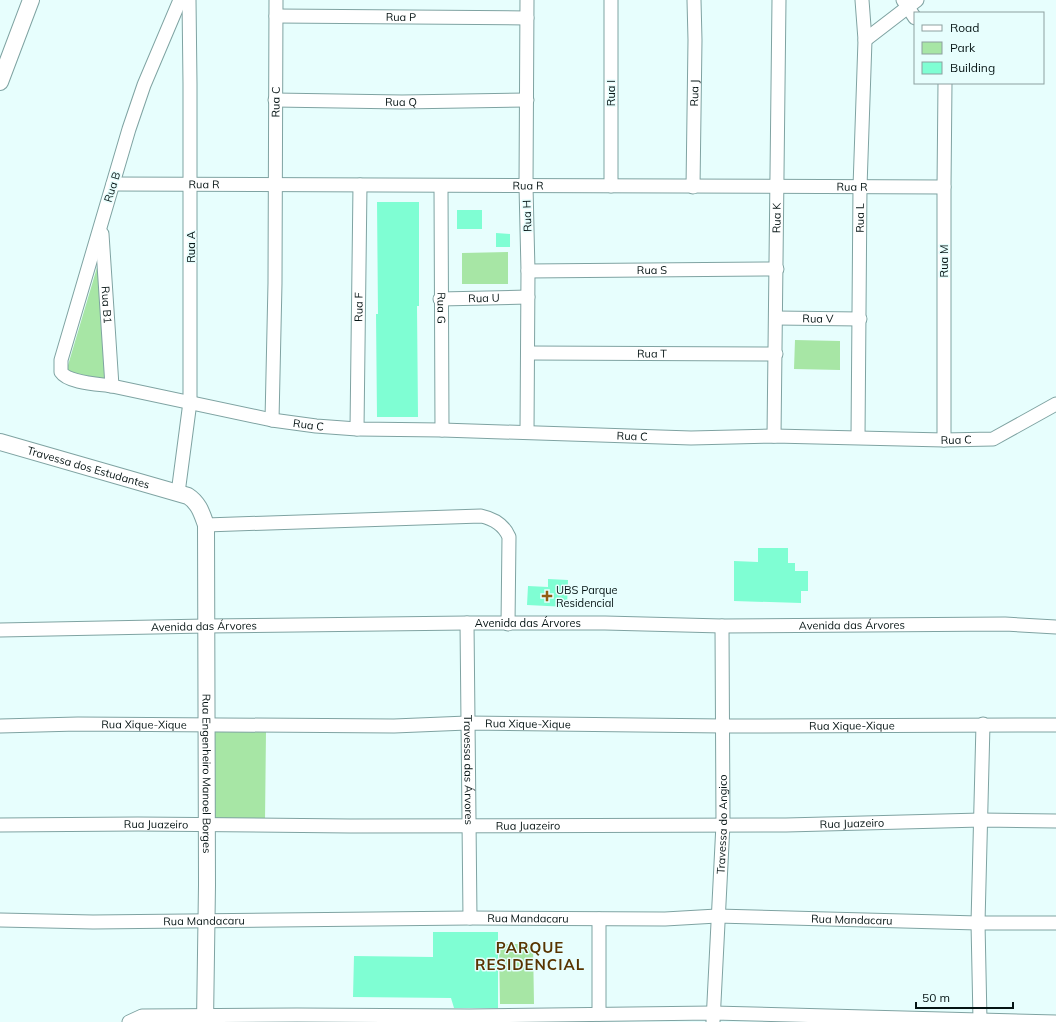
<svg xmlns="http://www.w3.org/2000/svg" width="1056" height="1022" font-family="Mulish,sans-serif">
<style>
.green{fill:#a7e6a5}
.building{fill:#7ffed3}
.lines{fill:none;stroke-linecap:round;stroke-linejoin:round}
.minor-casing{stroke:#7fa3a2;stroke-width:15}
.tertiary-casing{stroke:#7fa3a2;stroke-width:18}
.minor{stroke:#fff;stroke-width:13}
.tertiary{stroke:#fff;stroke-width:16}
.poi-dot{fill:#925d12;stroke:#e7fefd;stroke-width:1.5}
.labels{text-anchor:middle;stroke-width:3;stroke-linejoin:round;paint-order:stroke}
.street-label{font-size:11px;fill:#061414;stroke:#e7fefd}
.poi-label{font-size:11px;fill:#061414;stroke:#e7fefd;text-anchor:start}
.district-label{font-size:15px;font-weight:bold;letter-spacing:1px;fill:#583400;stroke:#e7fefd}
</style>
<rect width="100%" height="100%" fill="#e7fefd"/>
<!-- green -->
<path class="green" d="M508 252V284H462V253Z
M101 254 105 379 66 372Z
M795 340 840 341V370L794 369Z
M212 730 266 731 265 821 211 820Z
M499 944H533L534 1004H500Z"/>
<!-- building -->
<path class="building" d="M377 202H419V306H417L418 417H377L376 314H378Z
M457 210H482V229H457Z
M496 233 510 234V247H496Z
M758 548H788V563H795V571H808V591H801V603L734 601V561L758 562Z
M548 579 568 580 567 607 527 605 528 586 548 587Z
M433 932H498V1008H454L451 998 353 997 354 956 433 957Z"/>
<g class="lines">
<defs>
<g id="minor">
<path id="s1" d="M180 0 144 85 129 129 61 360V372C68 383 99 384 112 386L272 420 316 426 357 429 442 430 691 438 774 436 944 440 993 439 1056 404"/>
<path d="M903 0 915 18"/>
<path id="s2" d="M276 16 527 18"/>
<path d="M865 40 917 0"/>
<path id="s3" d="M275 100 402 102 527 100"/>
<path id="s4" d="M113 184 944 187"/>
<path id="s5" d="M441 186 442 430"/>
<path d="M611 186V0"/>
<path id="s6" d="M693 187 695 40 694 0"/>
<path id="s7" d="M102 234 112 386"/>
<path id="s8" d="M528 271 777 269"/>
<path id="s9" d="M440 299 528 297"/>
<path id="s10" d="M776 318 860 319"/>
<path id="s11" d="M528 353 776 354"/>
<path id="s12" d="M272 420 275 283 276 0"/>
<path id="s13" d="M357 429 360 185"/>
<path d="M527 432 528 271 526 186 527 0"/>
<path id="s14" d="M774 436 779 0"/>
<path id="s15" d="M858 437 860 187 865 40 862 0"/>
<path d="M944 440V187L945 83"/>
<path d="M178 493 190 402V84L189 0"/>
<path d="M206 525 481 516C495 519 504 525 509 537L508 624"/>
<path id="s16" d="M467 623 470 918"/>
<path id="s17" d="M0 630 206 626 467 623H605L722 626 1005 624 1056 627"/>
<path id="s18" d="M0 726 78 724 394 726 467 723 723 726 1056 725"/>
<path id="s19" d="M0 825 138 824 350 826 786 825 981 820 1056 821"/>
<path id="s20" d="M0 920 93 922 470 918 665 919 717 916 978 923H1056"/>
<path d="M599 1014V919"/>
<path d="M980 1020 978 923 983 724"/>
<path d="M129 1022 142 1016 297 1015 469 1016 713 1013 1056 1022"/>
<path id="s21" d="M713 1022 723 824 722 626"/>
</g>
<g id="tertiary">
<path d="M0 82 31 0"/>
<path id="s22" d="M0 442 188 496C199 503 202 514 206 525L207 885 205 1022"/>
</g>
</defs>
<!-- minor casing -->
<use href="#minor" class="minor-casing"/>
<!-- tertiary casing -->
<use href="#tertiary" class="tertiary-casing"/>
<!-- minor -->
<use href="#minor" class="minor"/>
<!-- tertiary -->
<use href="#tertiary" class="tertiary"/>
</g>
<!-- markers -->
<path class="poi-dot" d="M545 590h4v4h4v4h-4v4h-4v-4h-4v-4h4z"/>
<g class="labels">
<!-- street labels -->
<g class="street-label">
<text dy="4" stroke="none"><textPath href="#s2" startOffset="125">Rua P</textPath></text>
<text transform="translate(611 93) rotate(-90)" y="4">Rua I</text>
<text dy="4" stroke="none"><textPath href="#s6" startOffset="94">Rua J</textPath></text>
<text dy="4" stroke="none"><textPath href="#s12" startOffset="318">Rua C</textPath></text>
<text dy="4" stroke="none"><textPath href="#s3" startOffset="126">Rua Q</textPath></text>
<text dy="4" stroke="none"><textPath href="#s4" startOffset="91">Rua R</textPath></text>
<text dy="4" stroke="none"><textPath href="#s4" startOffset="415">Rua R</textPath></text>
<text transform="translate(112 187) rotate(-73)" y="4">Rua B</text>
<text dy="4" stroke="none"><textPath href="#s4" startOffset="739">Rua R</textPath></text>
<text transform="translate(527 216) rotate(-92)" y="4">Rua H</text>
<text dy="4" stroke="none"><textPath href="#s14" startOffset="218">Rua K</textPath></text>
<text dy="4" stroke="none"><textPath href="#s15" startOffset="219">Rua L</textPath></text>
<text transform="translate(191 247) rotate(-90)" y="4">Rua A</text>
<text transform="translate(944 261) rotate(-90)" y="4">Rua M</text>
<text dy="4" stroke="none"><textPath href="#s8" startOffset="124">Rua S</textPath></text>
<text dy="4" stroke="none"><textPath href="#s9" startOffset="44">Rua U</textPath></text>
<text dy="4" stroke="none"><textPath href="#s7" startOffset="71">Rua B1</textPath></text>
<text dy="4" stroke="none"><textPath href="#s13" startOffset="122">Rua F</textPath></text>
<text dy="4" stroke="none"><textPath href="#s5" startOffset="122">Rua G</textPath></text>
<text dy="4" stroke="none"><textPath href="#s10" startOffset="42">Rua V</textPath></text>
<text dy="4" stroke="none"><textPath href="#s11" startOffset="124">Rua T</textPath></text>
<text dy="4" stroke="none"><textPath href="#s1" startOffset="646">Rua C</textPath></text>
<text dy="4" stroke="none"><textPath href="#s1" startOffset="970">Rua C</textPath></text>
<text dy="4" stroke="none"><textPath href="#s1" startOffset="1294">Rua C</textPath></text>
<text dy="4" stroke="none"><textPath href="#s22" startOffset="92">Travessa dos Estudantes</textPath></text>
<text dy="4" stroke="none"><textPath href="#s17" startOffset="528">Avenida das Árvores</textPath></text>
<text dy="4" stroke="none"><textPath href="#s17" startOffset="852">Avenida das Árvores</textPath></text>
<text dy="4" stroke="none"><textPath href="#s17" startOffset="204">Avenida das Árvores</textPath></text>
<text dy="4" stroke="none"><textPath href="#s18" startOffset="528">Rua Xique-Xique</textPath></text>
<text dy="4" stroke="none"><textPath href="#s18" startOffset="144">Rua Xique-Xique</textPath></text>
<text dy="4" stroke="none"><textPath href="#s18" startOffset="852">Rua Xique-Xique</textPath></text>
<text dy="4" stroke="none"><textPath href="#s16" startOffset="147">Travessa das Árvores</textPath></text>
<text dy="4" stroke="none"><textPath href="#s22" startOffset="479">Rua Engenheiro Manoel Borges</textPath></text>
<text dy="4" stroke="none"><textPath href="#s19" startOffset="852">Rua Juazeiro</textPath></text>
<text dy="4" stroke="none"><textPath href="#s19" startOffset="528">Rua Juazeiro</textPath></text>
<text dy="4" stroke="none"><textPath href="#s21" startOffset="198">Travessa do Angico</textPath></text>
<text dy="4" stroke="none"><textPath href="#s19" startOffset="156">Rua Juazeiro</textPath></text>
<text dy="4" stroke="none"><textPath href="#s20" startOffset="528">Rua Mandacaru</textPath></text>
<text dy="4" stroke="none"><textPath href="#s20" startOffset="852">Rua Mandacaru</textPath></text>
<text dy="4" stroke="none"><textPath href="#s20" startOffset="204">Rua Mandacaru</textPath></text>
</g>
<!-- poi labels -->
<g class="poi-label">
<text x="556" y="594">UBS Parque<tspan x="556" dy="13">Residencial</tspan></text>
</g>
<!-- district labels -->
<g class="district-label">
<text x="530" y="953">PARQUE<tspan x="530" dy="17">RESIDENCIAL</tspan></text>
</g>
</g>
<!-- legend -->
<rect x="914" y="12" width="130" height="72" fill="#e7fefd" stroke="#8da0a0"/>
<rect x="922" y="25" width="20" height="6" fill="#ffffff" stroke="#8da0a0"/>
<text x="950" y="32" font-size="12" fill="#061414">Road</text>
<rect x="922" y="42" width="20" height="12" fill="#a7e6a5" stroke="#8da0a0"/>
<text x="950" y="52" font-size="12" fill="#061414">Park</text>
<rect x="922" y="62" width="20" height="12" fill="#7ffed3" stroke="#8da0a0"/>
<text x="950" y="72" font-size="12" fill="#061414">Building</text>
<!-- scale -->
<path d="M916 1002v6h97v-6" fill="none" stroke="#061414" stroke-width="2"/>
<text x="922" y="1002" font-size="12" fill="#061414" stroke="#e7fefd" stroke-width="3" paint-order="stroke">50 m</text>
</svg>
